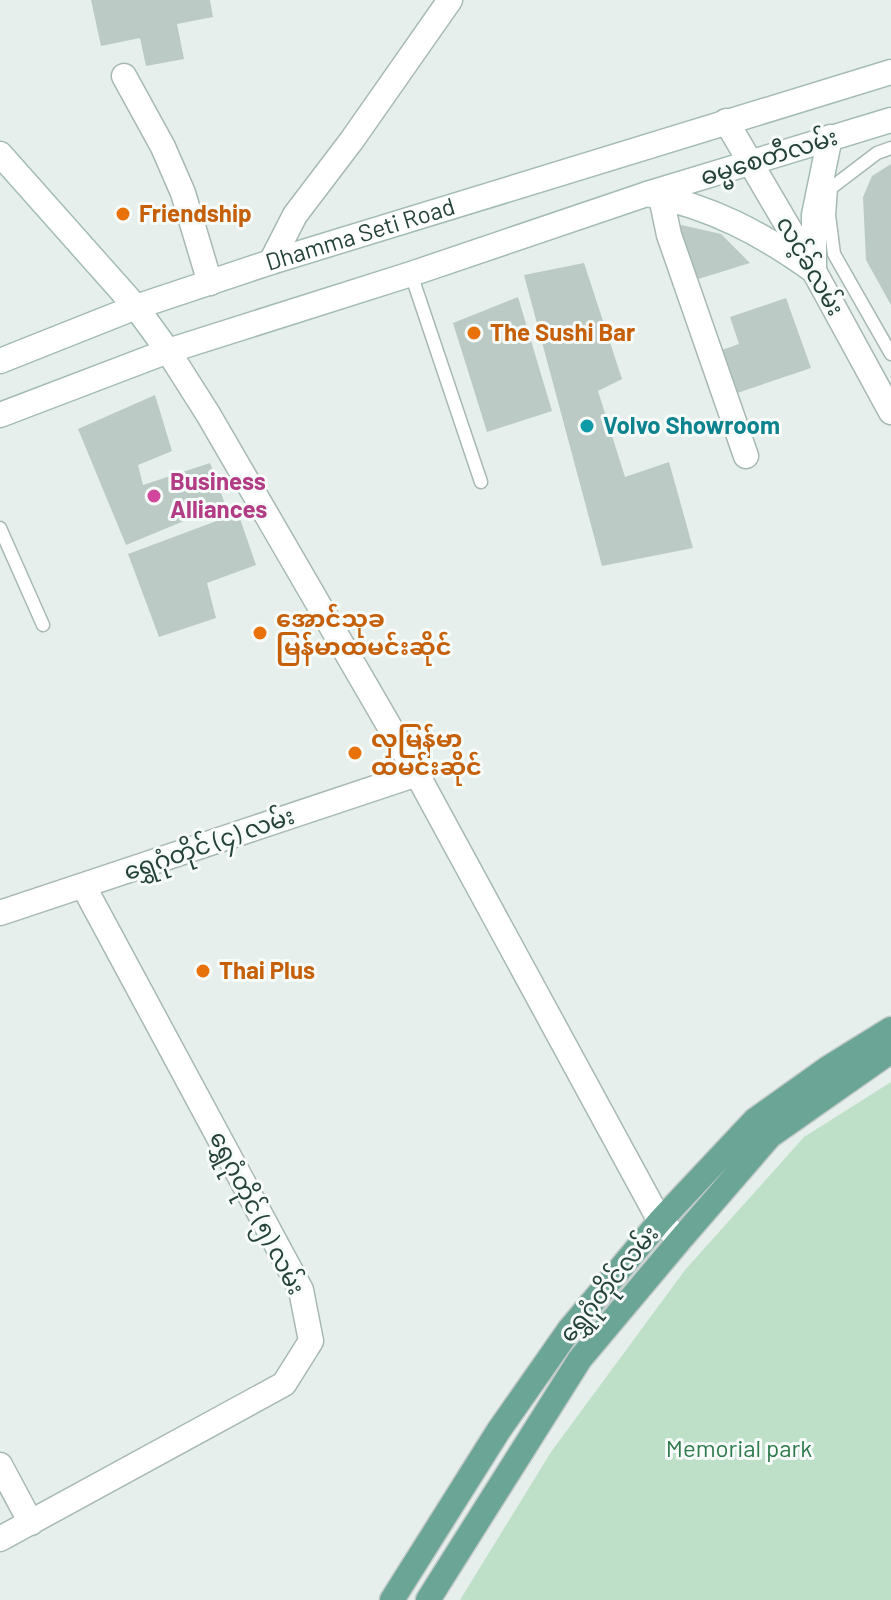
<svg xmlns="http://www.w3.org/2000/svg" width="891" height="1600" font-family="Barlow,'Noto Sans Myanmar',sans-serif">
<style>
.green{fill:#bfe0c8}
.building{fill:#bbcac4}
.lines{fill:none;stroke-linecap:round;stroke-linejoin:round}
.service-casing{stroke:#a8b8b2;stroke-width:15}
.minor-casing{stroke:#a8b8b2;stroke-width:27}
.tertiary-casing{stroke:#a8b8b2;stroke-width:27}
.secondary-casing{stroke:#a4bbb3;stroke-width:27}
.primary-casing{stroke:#c2cac8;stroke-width:27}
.service{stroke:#fff;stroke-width:12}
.minor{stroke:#fff;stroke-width:24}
.tertiary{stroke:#fff;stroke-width:24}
.secondary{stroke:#fff;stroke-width:24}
.primary{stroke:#6aa596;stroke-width:24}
.food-dot{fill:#e8710a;stroke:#f7fbf9;stroke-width:3}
.culture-dot{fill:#0f9aa8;stroke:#f7fbf9;stroke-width:3}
.hotel-dot{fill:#d1479c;stroke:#f7fbf9;stroke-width:3}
.labels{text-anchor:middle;stroke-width:6;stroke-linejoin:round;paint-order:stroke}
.street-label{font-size:24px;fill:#24423a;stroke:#f7fbf9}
.food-label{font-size:24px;font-weight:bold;fill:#c56008;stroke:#f7fbf9;text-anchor:start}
.culture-label{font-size:24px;font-weight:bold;fill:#0d838f;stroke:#f7fbf9;text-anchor:start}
.hotel-label{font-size:24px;font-weight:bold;fill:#b23c85;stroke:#f7fbf9;text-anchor:start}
.park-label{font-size:24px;fill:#2d7a4b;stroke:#f7fbf9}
</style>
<rect width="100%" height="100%" fill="#e6efeb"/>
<!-- green -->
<path class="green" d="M891 1082V1600H460L551 1452 685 1270 804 1137Z"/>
<!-- building -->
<path class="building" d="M91 0H210L213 17 177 24 184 59 146 66 140 38 101 46Z
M891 164V305L866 260 863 197 872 176Z
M677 224 721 234 750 263 695 280Z
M584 263 622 379 598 391 625 477 669 462 693 548 602 566 524 275Z
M518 297 552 411 487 432 453 323Z
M786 298 811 368 737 393 722 350 739 344 730 317Z
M155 395 172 451 138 465 143 485 210 463 225 504 126 545 78 429Z
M238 513 256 565 207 583 216 618 159 637 128 554Z"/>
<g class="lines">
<defs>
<path id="service" d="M891 148 877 153 831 188 829 215 834 254 891 354
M411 274 481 482
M0 528 43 625"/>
<path id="minor" d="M124 76 163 147 183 193 210 283
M661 197 669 235 746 456
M271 262 295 215 352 140 450 0
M168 351 208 414 417 774 660 1221 680 1240
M0 913 417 774
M0 1465 31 1523
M0 1539 284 1384 311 1341 301 1290 84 887"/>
<path id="tertiary" d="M726 121 814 271 891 412"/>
<g id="secondary">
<path d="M0 154 136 307 168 351"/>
<path d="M647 194C712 207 761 233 814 271"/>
<path d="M814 271V215L830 137"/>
<path id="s1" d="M0 361 136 307 271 262 891 72"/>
<path d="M0 415 168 351 411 274 647 194 891 120"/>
</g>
<path id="primary" d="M392 1600 499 1430 569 1330 660 1221 755 1120 828 1068 891 1029
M428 1600 580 1359 680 1240 770 1136 891 1051"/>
</defs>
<!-- service casing -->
<use href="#service" class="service-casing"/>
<!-- minor casing -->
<use href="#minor" class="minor-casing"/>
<!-- tertiary casing -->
<use href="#tertiary" class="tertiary-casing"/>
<!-- secondary casing -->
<use href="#secondary" class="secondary-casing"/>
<!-- primary casing -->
<use href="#primary" class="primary-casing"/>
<!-- service -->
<use href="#service" class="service"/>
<!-- minor -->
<use href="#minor" class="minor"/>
<!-- tertiary -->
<use href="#tertiary" class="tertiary"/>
<!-- secondary -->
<use href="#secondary" class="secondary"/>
<!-- primary -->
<use href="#primary" class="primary"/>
</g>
<!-- markers -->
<g class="food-dot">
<circle cx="123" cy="214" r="8"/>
<circle cx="474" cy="333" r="8"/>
<circle cx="260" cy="633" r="8"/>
<circle cx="355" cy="753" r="8"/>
<circle cx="203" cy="971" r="8"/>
</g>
<circle class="culture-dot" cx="587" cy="426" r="8"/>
<circle class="hotel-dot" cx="154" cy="496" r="8"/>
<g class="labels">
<!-- street labels -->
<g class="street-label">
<text transform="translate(769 157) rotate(-17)" y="8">ဓမ္မစေတီလမ်း</text>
<text dy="8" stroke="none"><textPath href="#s1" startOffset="382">Dhamma Seti Road</textPath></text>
<text transform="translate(810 266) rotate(60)" y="8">လင့်ခ်လမ်း</text>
<text transform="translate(209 844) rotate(-19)" y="8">ရွှေဂုံတိုင် (၄) လမ်း</text>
<text transform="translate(257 1213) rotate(63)" y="8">ရွှေဂုံတိုင် (၅) လမ်း</text>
<text transform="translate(609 1284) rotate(-51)" y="8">ရွှေဂုံတိုင်လမ်း</text>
</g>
<!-- food labels -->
<g class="food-label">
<text x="139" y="222">Friendship</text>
<text x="490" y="341">The Sushi Bar</text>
<text x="276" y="627">အောင်သုခ<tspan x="276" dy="28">မြန်မာထမင်းဆိုင်</tspan></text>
<text x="371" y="747">လှမြန်မာ<tspan x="371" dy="28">ထမင်းဆိုင်</tspan></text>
<text x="219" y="979">Thai Plus</text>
</g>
<!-- culture labels -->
<g class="culture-label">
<text x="603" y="434">Volvo Showroom</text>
</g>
<!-- hotel labels -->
<g class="hotel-label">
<text x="170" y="490">Business<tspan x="170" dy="28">Alliances</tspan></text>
</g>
<!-- park labels -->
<g class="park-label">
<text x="739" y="1457">Memorial park</text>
</g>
</g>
</svg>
